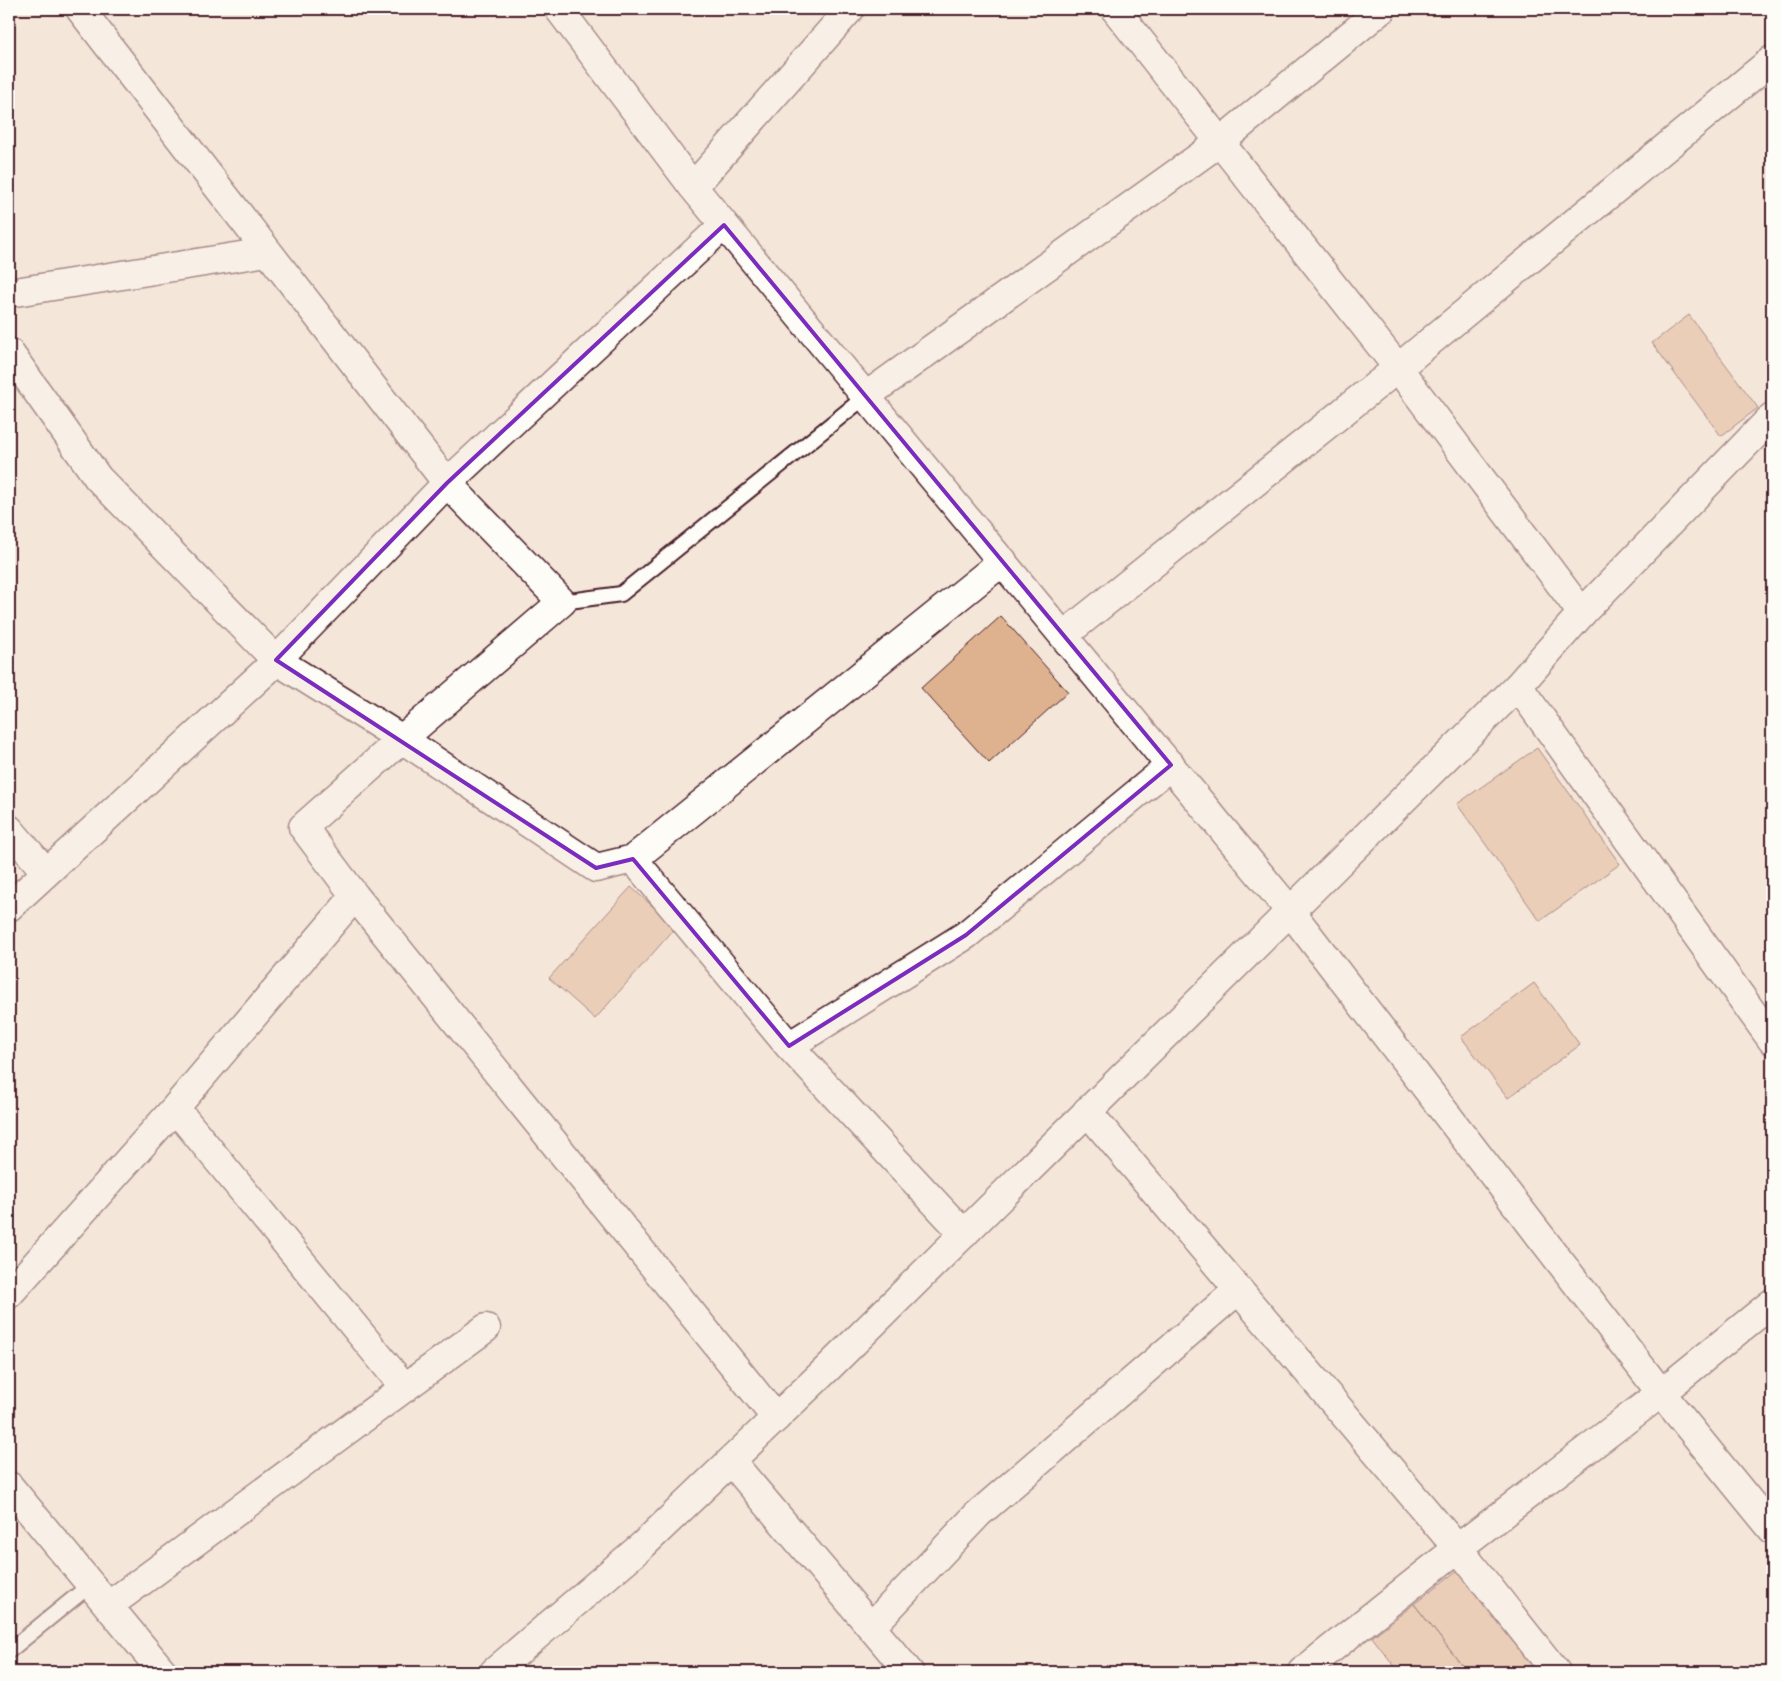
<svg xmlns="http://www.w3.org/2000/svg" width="1781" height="1681" font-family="'Patrick Hand',sans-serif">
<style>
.building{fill:#deb18f;stroke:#4a1f2b}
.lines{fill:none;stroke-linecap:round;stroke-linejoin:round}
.service-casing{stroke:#4a1f2b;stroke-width:18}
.minor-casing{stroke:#4a1f2b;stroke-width:31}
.tertiary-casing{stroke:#4a1f2b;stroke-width:31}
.service{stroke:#fdfcf7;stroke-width:14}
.minor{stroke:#fdfcf7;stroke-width:28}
.tertiary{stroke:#fdfcf7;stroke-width:28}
.marked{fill:none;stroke:#7b2cbf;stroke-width:4;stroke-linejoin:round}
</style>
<rect width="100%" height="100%" fill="#f4e6d8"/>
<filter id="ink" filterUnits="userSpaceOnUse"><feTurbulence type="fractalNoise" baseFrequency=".02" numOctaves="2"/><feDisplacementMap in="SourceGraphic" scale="10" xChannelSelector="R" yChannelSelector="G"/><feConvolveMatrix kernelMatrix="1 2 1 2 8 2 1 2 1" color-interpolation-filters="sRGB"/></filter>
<g filter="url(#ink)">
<!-- building -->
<path class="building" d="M1689 315 1758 408 1721 436 1652 343Z
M1001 616 1068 692 989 763 921 688Z
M1537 748 1620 864 1540 921 1457 804Z
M631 887 676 927 595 1019 549 978Z
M1534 983 1580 1045 1508 1098 1461 1037Z
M1459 1569 1535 1666 1526 1672H1467L1414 1604Z
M1414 1604 1467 1672H1399L1372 1637Z"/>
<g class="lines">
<defs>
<path id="service" d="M562 602 621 594 866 396
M9 1651 90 1585"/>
<path id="minor" d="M80 9 447 483 562 602 402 739 303 827 355 896 776 1418
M559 9 693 187 1290 911 1661 1393 1772 1529
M1115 9 1398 368 1582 613
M693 187 850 9
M9 293 267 252
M9 352 98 478 276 660 402 739 596 868 633 859
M866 396 1220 142 1382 9
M1064 635 1398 368 1772 60
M1518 686 1772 1040
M9 829 46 872
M9 907 268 669 447 483 724 225
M789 1046 966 935 1171 765
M175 1108 405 1388
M1087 1111 1469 1562 1556 1672
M964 1234 789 1046 633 859 1003 561
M9 1294 175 1108 355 896
M731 1461 909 1672
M9 1486 163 1672
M108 1606 486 1328
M871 1627 978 1514 1238 1290
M1302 1672 1458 1548 1661 1393 1772 1303"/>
<path id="tertiary" d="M494 1672 643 1545 828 1368 1518 686 1582 613 1772 417"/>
</defs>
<!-- service casing -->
<use href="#service" class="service-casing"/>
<!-- minor casing -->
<use href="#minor" class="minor-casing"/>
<!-- tertiary casing -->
<use href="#tertiary" class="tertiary-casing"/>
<!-- service -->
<use href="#service" class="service"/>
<!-- minor -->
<use href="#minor" class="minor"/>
<!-- tertiary -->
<use href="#tertiary" class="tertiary"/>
</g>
</g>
<!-- marked area -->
<path d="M0 0H1781V1681H0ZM724 225 1171 765 966 935 789 1046 633 859 596 868 276 660 447 483Z" fill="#f4e6d8" fill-opacity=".55" fill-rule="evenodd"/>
<path class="marked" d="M724 225 1171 765 966 935 789 1046 633 859 596 868 276 660 447 483Z"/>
<!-- margin -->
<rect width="1781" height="1681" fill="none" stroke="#fdfcf7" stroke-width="30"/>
<rect x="15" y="15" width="1751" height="1651" fill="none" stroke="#4a1f2b" stroke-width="2" filter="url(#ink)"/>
</svg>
